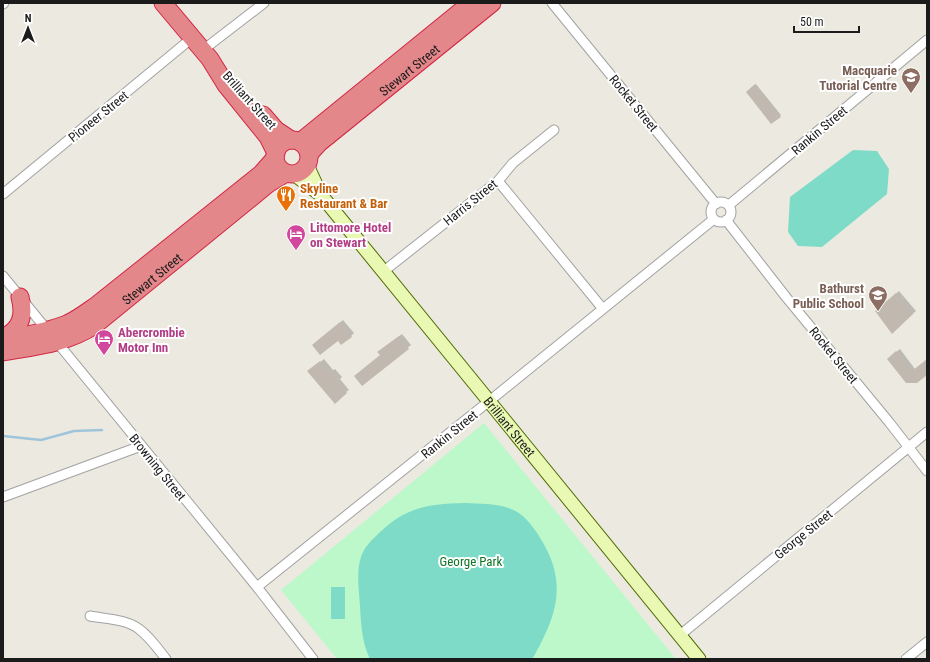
<svg xmlns="http://www.w3.org/2000/svg" width="930" height="662" font-family="'Roboto Condensed',sans-serif">
<style>
.park{fill:#bcf8ca}
.pitch{fill:#7edbc7}
.shadow{fill:#0003}
.lines{fill:none;stroke-linecap:round;stroke-linejoin:round}
.stream{stroke:#a0c4da;stroke-width:2.5}
.building{fill:#c1b9b0}
.street-casing{stroke:#a2a2a2;stroke-width:11}
.secondary-casing{stroke:#516d06;stroke-width:15}
.highway-casing{stroke:#d22645;stroke-width:19}
.street{stroke:#fff;stroke-width:9}
.secondary{stroke:#e9f8b3;stroke-width:13}
.highway{stroke:#e4878a;stroke-width:17}
.labels{text-anchor:middle;stroke-width:4;stroke-linejoin:round;paint-order:stroke}
.street-label{font-size:13px;fill:#1b1b1b;stroke:#fff}
.education-label{font-size:13px;font-weight:bold;fill:#785e54;stroke:#fff;text-anchor:end}
.food-label{font-size:13px;font-weight:bold;fill:#c56008;stroke:#fff;text-anchor:start}
.hotel-label{font-size:13px;font-weight:bold;fill:#b23c85;stroke:#fff;text-anchor:start}
.park-label{font-size:13px;fill:#0d7526;stroke:#fff}
</style>
<rect width="100%" height="100%" fill="#eceae0"/>
<!-- park -->
<path class="park" d="M484 423 676 659H337L281 590Z"/>
<!-- pitch -->
<path class="pitch" d="M853 150 877 151 889 169 887 194 822 247 798 246 788 232 790 197Z
M465 503C480 504 497 503 511 509 524 514 531 524 539 536 568 581 558 613 534 656L532 659H370C362 643 361 624 360 606 359 590 356 572 361 557 364 547 372 540 379 533 408 506 428 504 465 503Z
M331 587H345V619H331Z"/>
<!-- shadow -->
<path class="shadow" d="M756 84 781 115 772 122 747 92Z
M899 291 916 311 893 332 879 308Z
M343 320 354 333 351 336 316 342Z
M402 334 411 345 363 385 381 355 378 352Z
M900 349 915 369 927 360V374L907 382 891 356Z
M324 359 333 370 335 369 342 377 340 379 349 390 346 392 312 369Z"/>
<g class="lines">
<!-- stream -->
<path class="stream" d="M3 436 41 440 74 431 102 430"/>
</g>
<!-- building -->
<path class="building" d="M755 84 781 117 771 124 746 92Z
M896 293 913 314 892 334 875 311Z
M340 322 352 337 341 345 338 341 320 355 312 345Z
M399 336 409 349 362 386 354 376 380 355 377 352Z
M896 351 912 371 927 359V375L917 383H906L887 359Z
M320 361 330 372 332 371 340 381 338 382 347 393 335 404 307 371Z"/>
<g class="lines">
<defs>
<path id="street" d="M552 3 716 204
M3 4 4 3
M203 50 264 3
M498 181 603 309
M3 194 192 38
M711 212a10 10 0 1 1 20 0a10 10 0 1 1-20 0Z
M729 205 927 40
M726 220 786 297 889 422 927 471
M384 271 498 181 513 163 554 130
M3 276 257 587 313 659
M3 497 141 446
M257 587 498 394 714 219
M90 616C106 619 126 619 139 629 150 637 158 649 166 659
M679 636 927 432
M906 659 927 642"/>
<g id="secondary">
<path d="M307 165 318 189"/>
<path id="s1" d="M294 174 321 195 699 659"/>
</g>
<g id="highway">
<path d="M163 3 210 59 226 85 268 137 276 153"/>
<path d="M263 115 276 130 291 140"/>
<circle cx="292" cy="157" r="17"/>
<path d="M300 142 471 3"/>
<path id="s2" d="M309 154 319 143 492 3"/>
<path d="M3 338C21 329 25 316 20 297"/>
<path d="M3 340C24 336 47 332 67 324 78 319 87 312 97 305L261 174 275 158"/>
<path id="s3" d="M3 352C37 346 65 344 95 325L268 184 286 173"/>
</g>
</defs>
<!-- street casing -->
<use href="#street" class="street-casing"/>
<!-- secondary casing -->
<use href="#secondary" class="secondary-casing"/>
<!-- highway casing -->
<use href="#highway" class="highway-casing"/>
<!-- street -->
<use href="#street" class="street"/>
<!-- secondary -->
<use href="#secondary" class="secondary"/>
<!-- highway -->
<use href="#highway" class="highway"/>
</g>
<!-- icons -->
<defs>
<symbol id="school-pin" viewBox="-11 -11 22 30"><path d="M0 17L-7.5 6A9.5 9.5 0 1 1 7.5 6Z" fill="#8d6e63" stroke="#fff"/><path d="M0-5L7-2L0 1L-7-2ZM-4 1L0 2.5L4 1V4Q0 6-4 4Z" fill="#fff"/></symbol>
<symbol id="restaurant-pin" viewBox="-11 -11 22 30"><path d="M0 17L-7.5 6A9.5 9.5 0 1 1 7.5 6Z" fill="#e8710a" stroke="#fff"/><path d="M-5-6h1v4h1v-4h1v4h1v-4h1v5L-1.5 .5V6h-2V.5L-5-1ZM5-6V6H3V1.5H1.5Q1.5-4 5-6Z" fill="#fff"/></symbol>
<symbol id="hotel-pin" viewBox="-11 -11 22 30"><path d="M0 17L-7.5 6A9.5 9.5 0 1 1 7.5 6Z" fill="#d1479c" stroke="#fff"/><path d="M-6-4.5h1.5V1H6V5H4.5V3h-9V5H-6ZM-4 0a1.8 1.8 0 1 1 3.6 0ZM.5 0V-2.5h3Q6-2.5 6 0Z" fill="#fff"/></symbol>
</defs>
<g fill-rule="evenodd">
<use href="#school-pin" x="900" y="66" width="22" height="30"/>
<use href="#restaurant-pin" x="275" y="184" width="22" height="30"/>
<use href="#hotel-pin" x="285" y="223" width="22" height="30"/>
<use href="#school-pin" x="867" y="284" width="22" height="30"/>
<use href="#hotel-pin" x="93" y="328" width="22" height="30"/>
</g>
<g class="labels">
<!-- street labels -->
<g class="street-label">
<text dy="5" stroke="none"><textPath href="#s2" startOffset="131">Stewart Street</textPath></text>
<text transform="translate(250 100) rotate(48)" y="5">Brilliant Street</text>
<text transform="translate(634 103) rotate(51)" y="5">Rocket Street</text>
<text transform="translate(98 116) rotate(-39)" y="5">Pioneer Street</text>
<text transform="translate(819 130) rotate(-40)" y="5">Rankin Street</text>
<text transform="translate(470 202) rotate(-39)" y="5">Harris Street</text>
<text dy="5" stroke="none"><textPath href="#s3" startOffset="170">Stewart Street</textPath></text>
<text transform="translate(834 355) rotate(51)" y="5">Rocket Street</text>
<text dy="5" stroke="none"><textPath href="#s1" startOffset="333">Brilliant Street</textPath></text>
<text transform="translate(449 434) rotate(-39)" y="5">Rankin Street</text>
<text transform="translate(158 467) rotate(51)" y="5">Browning Street</text>
<text transform="translate(803 534) rotate(-39)" y="5">George Street</text>
</g>
<!-- education labels -->
<g class="education-label">
<text x="897" y="75">Macquarie<tspan x="897" dy="15">Tutorial Centre</tspan></text>
<text x="864" y="293">Bathurst<tspan x="864" dy="15">Public School</tspan></text>
</g>
<!-- food labels -->
<g class="food-label">
<text x="300" y="193">Skyline<tspan x="300" dy="15">Restaurant &amp; Bar</tspan></text>
</g>
<!-- hotel labels -->
<g class="hotel-label">
<text x="310" y="232">Littomore Hotel<tspan x="310" dy="15">on Stewart</tspan></text>
<text x="118" y="337">Abercrombie<tspan x="118" dy="15">Motor Inn</tspan></text>
</g>
<!-- park labels -->
<g class="park-label">
<text x="471" y="566">George Park</text>
</g>
</g>
<!-- border -->
<rect width="930" height="662" fill="none" stroke="#1b1b1b" stroke-width="8"/>
<!-- north arrow -->
<g transform="translate(28 28)" stroke="#ffffff" stroke-width="3" paint-order="stroke">
<path d="M0-3L7 15L0 10L-7 15Z" fill="#1b1b1b"/>
<text y="-6" font-size="11" font-weight="bold" text-anchor="middle" fill="#1b1b1b">N</text>
</g>
<!-- scale -->
<path d="M794 26v6h65v-6" fill="none" stroke="#1b1b1b" stroke-width="2"/>
<text x="800" y="26" font-size="12" fill="#1b1b1b" stroke="#ffffff" stroke-width="3" paint-order="stroke">50 m</text>
</svg>
